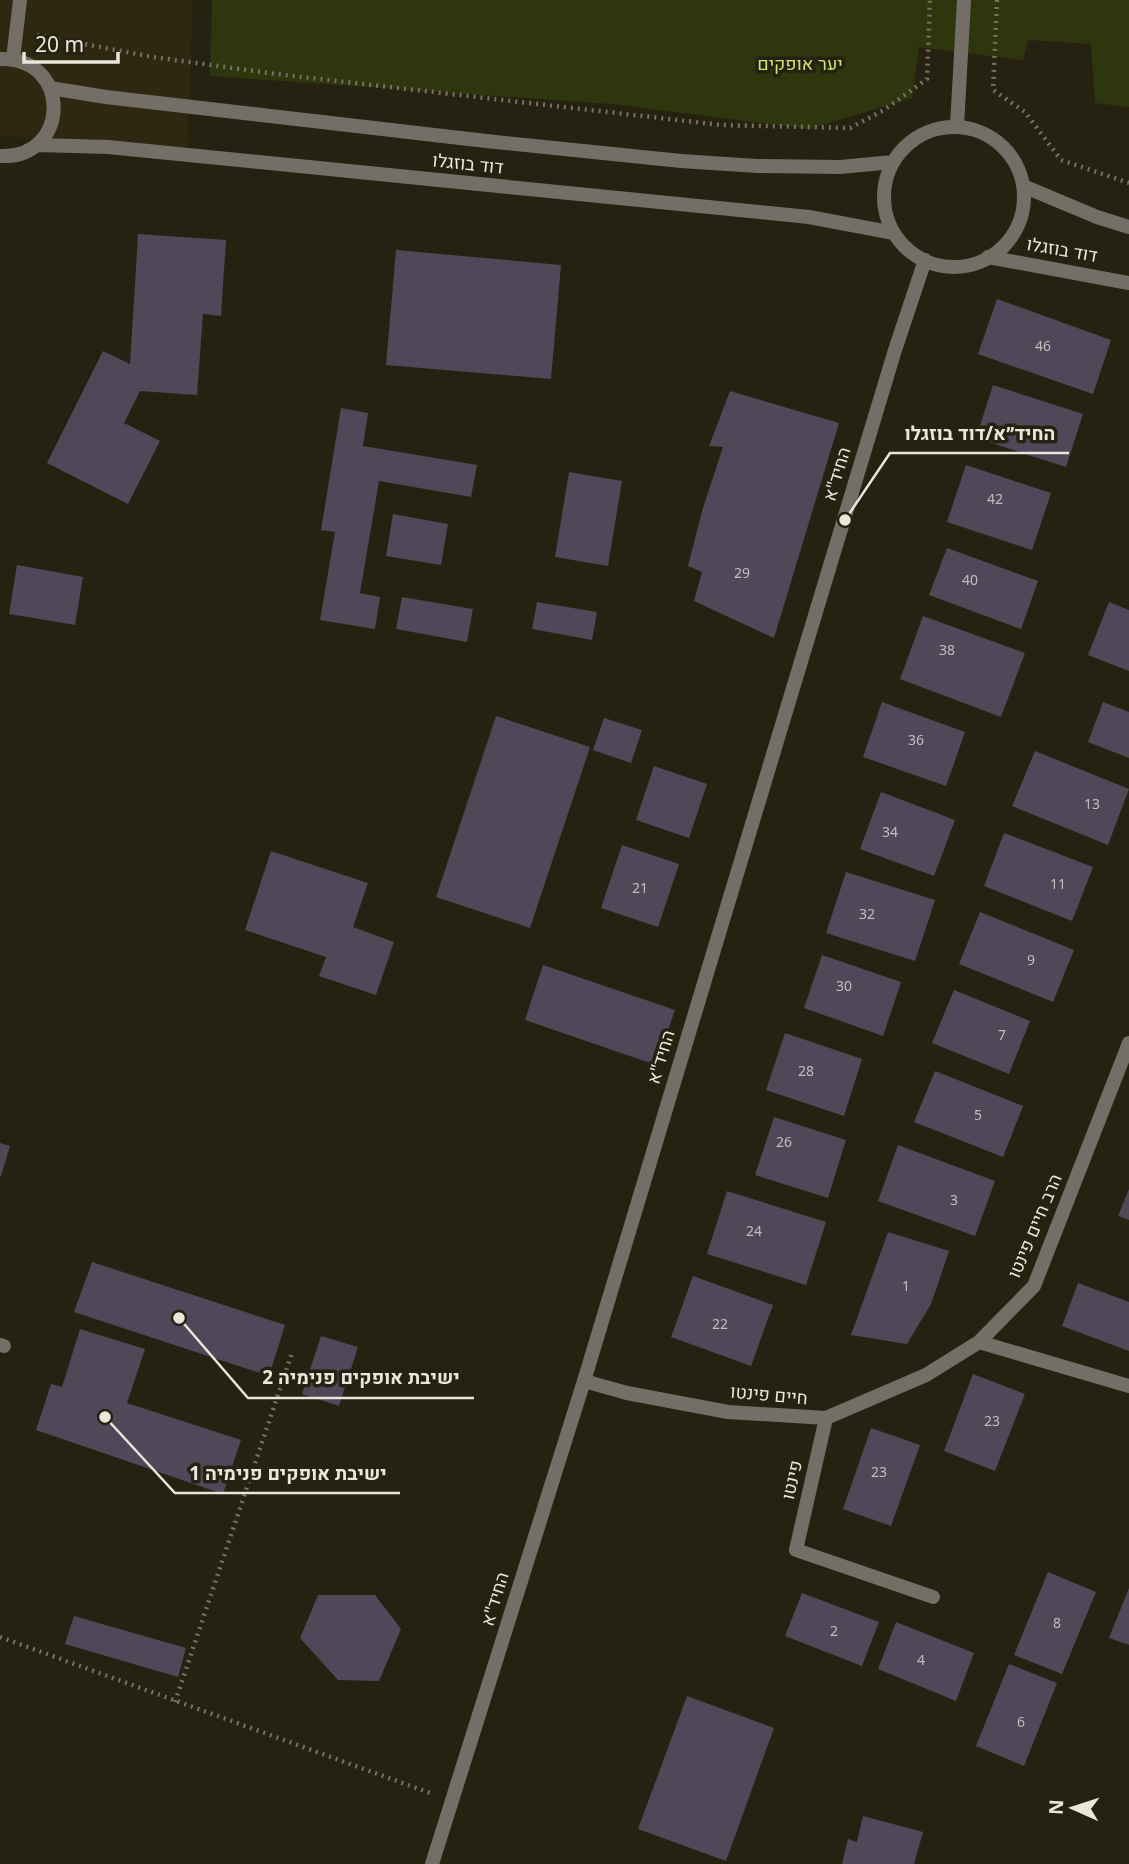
<svg xmlns="http://www.w3.org/2000/svg" width="1129" height="1864" font-family="'Noto Sans',Heebo,sans-serif">
<style>
.built{fill:#2e2811}
.green{fill:#2e360e}
.building{fill:#4e4858}
.lines{fill:none;stroke-linecap:round;stroke-linejoin:round}
.path{stroke:#757164;stroke-width:4.5;stroke-dasharray:2 5;stroke-linecap:butt}
.service{stroke:#736f67;stroke-width:14}
.minor{stroke:#736f67;stroke-width:14}
.tertiary{stroke:#736f67;stroke-width:14}
.labels{text-anchor:middle;stroke-width:7;stroke-linejoin:round;paint-order:stroke}
.number-label{font-size:14px;fill:#c2bebb}
.park-label{font-size:18px;fill:#cde472;stroke:#262212}
.street-label{font-size:18px;fill:#e9e6dc;stroke:#262212}
.leader{fill:none;stroke:#e9e6dc;stroke-width:2.5}
.callout-dot{fill:#e9e6dc;stroke:#262212;stroke-width:2.5}
.callout-label{font-size:19px;text-anchor:middle;font-weight:bold;fill:#e9e6dc;stroke:#262212;stroke-width:7;stroke-linejoin:round;paint-order:stroke}
</style>
<rect width="100%" height="100%" fill="#262212"/>
<!-- built -->
<path class="built" d="M0 0H193L187 148 0 136Z"/>
<!-- green -->
<path class="green" d="M212 0H1129V107L1095 103 1091 44 1028 40 1023 60 919 47 912 98 809 129 611 104 210 76Z"/>
<!-- building -->
<path class="building" d="M138 234 226 240 221 316 203 314 197 395 140 391 124 423 160 441 128 504 47 463 103 351 130 364Z
M396 250 561 265 551 379 386 365Z
M997 299 1111 340 1093 394 978 354Z
M993 385 1083 414 1066 467 976 438Z
M730 391 839 423 774 638 694 601 702 572 688 566 702 511 723 447 709 446Z
M341 408 368 413 363 446 477 465 471 497 379 481 360 593 380 597 375 629 320 620 335 532 321 530Z
M966 465 1051 493 1032 550 947 522Z
M569 472 622 481 608 566 555 557Z
M393 514 448 524 441 565 386 556Z
M947 548 1038 581 1021 629 929 595Z
M17 565 83 577 75 625 9 614Z
M402 597 473 609 467 642 396 629Z
M537 602 597 612 592 640 532 629Z
M1109 602 1129 610V671L1088 655Z
M923 616 1025 653 1001 717 900 679Z
M882 702 965 732 946 786 863 757Z
M1103 702 1129 712V758L1088 742Z
M496 716 590 747 530 928 436 897Z
M604 718 642 730 631 763 593 750Z
M1035 751 1129 789 1108 845 1012 806Z
M654 766 707 784 689 838 636 820Z
M881 792 955 820 934 876 860 849Z
M1004 833 1093 867 1072 921 984 886Z
M622 845 679 864 658 927 601 908Z
M271 851 368 883 353 927 394 942 376 995 319 976 326 957 245 930Z
M846 872 935 900 915 961 826 933Z
M980 912 1074 950 1053 1002 959 964Z
M822 955 901 982 883 1036 804 1008Z
M543 965 675 1010 656 1065 525 1020Z
M954 990 1030 1021 1009 1074 932 1043Z
M785 1033 862 1059 844 1116 766 1090Z
M935 1071 1023 1106 1003 1157 914 1122Z
M774 1117 846 1140 828 1198 755 1175Z
M0 1143 10 1146 1 1176H0Z
M898 1145 995 1181 975 1236 878 1201Z
M1129 1189V1220L1118 1216Z
M727 1191 826 1222 806 1285 707 1254Z
M888 1232 949 1251 931 1304 907 1344 851 1335Z
M92 1262 285 1325 269 1376 74 1312Z
M693 1276 773 1305 751 1366 671 1337Z
M1078 1283 1129 1302V1351L1062 1326Z
M80 1329 145 1349 127 1403 241 1440 223 1494 36 1430 51 1384 62 1387Z
M321 1336 358 1347 339 1406 302 1394Z
M973 1374 1025 1394 995 1471 944 1451Z
M871 1428 920 1445 891 1526 843 1509Z
M1048 1572 1096 1592 1062 1674 1014 1655Z
M1129 1588V1645L1109 1638Z
M802 1593 879 1622 862 1666 785 1636Z
M318 1595H375L401 1629 379 1681 338 1680 300 1638Z
M74 1616 186 1648 178 1677 65 1644Z
M896 1622 974 1653 956 1701 878 1669Z
M1009 1664 1057 1683 1024 1766 976 1746Z
M687 1696 774 1728 726 1861 638 1829Z
M863 1816 923 1832 914 1864H842L848 1839 857 1842Z"/>
<g class="lines">
<!-- path -->
<path class="path" d="M997 0 993 90 1025 112 1061 160 1129 183
M37 35 153 57 276 74 721 125 850 128 884 110 927 79 930 0
M0 1637 430 1793
M175 1702 292 1353"/>
<!-- service -->
<path class="service" d="M0 1345 4 1346"/>
<!-- minor -->
<path class="minor" d="M13 59 20 0
M957 126 964 0
M979 1342 1129 1386
M584 1381 627 1393 728 1412 826 1418 926 1375 979 1342 1034 1286 1129 1043
M826 1418 796 1550 933 1597"/>
<!-- tertiary -->
<path class="tertiary" d="M0 59C73 57 70 160 0 156
M50 88 106 97 486 141 681 161 757 166 840 167 893 162
M884 197a70 70 0 1 1 140 0a70 70 0 1 1-140 0Z
M37 145 108 147 809 217 894 233
M1023 186 1097 217 1129 227
M988 257 1129 283
M432 1864 584 1381 895 350 925 260"/>
</g>
<g class="labels">
<!-- number labels -->
<g class="number-label">
<text x="1043" y="351">46</text>
<text x="995" y="504">42</text>
<text x="742" y="578">29</text>
<text x="970" y="585">40</text>
<text x="947" y="655">38</text>
<text x="916" y="745">36</text>
<text x="1092" y="809">13</text>
<text x="890" y="837">34</text>
<text x="1058" y="889">11</text>
<text x="640" y="893">21</text>
<text x="867" y="919">32</text>
<text x="1031" y="965">9</text>
<text x="844" y="991">30</text>
<text x="1002" y="1040">7</text>
<text x="806" y="1076">28</text>
<text x="978" y="1120">5</text>
<text x="784" y="1147">26</text>
<text x="954" y="1205">3</text>
<text x="754" y="1236">24</text>
<text x="906" y="1291">1</text>
<text x="720" y="1329">22</text>
<text x="992" y="1426">23</text>
<text x="879" y="1477">23</text>
<text x="1057" y="1628">8</text>
<text x="834" y="1636">2</text>
<text x="921" y="1665">4</text>
<text x="1021" y="1727">6</text>
</g>
<!-- park labels -->
<g class="park-label">
<text x="800" y="70">יער אופקים</text>
</g>
<!-- street labels -->
<g class="street-label">
<text transform="translate(468 164) rotate(6)" y="6">דוד בוזגלו</text>
<text transform="translate(1062 250) rotate(10)" y="6">דוד בוזגלו</text>
<text transform="translate(837 474) rotate(-73)" y="6">החיד"א</text>
<text transform="translate(661 1057) rotate(-73)" y="6">החיד"א</text>
<text transform="translate(1035 1226) rotate(-67)" y="6">הרב חיים פינטו</text>
<text transform="translate(769 1395) rotate(5)" y="6">חיים פינטו</text>
<text transform="translate(792 1480) rotate(-77)" y="6">פינטו</text>
<text transform="translate(495 1599) rotate(-73)" y="6">החיד"א</text>
</g>
</g>
<!-- callouts -->
<path class="leader" d="M845 520L890 453H1069M179 1318L248 1398H474M105 1417L175 1493H400"/>
<g class="callout-dot">
<circle cx="845" cy="520" r="7"/>
<circle cx="179" cy="1318" r="7"/>
<circle cx="105" cy="1417" r="7"/>
</g>
<g class="callout-label">
<text x="980" y="440">החיד״א/דוד בוזגלו</text>
<text x="361" y="1384">ישיבת אופקים פנימיה 2</text>
<text x="288" y="1480">ישיבת אופקים פנימיה 1</text>
</g>
<!-- north arrow -->
<g transform="translate(1073 1808) rotate(273)" stroke="#262212" stroke-width="5" paint-order="stroke">
<path d="M0-5L12 26L0 18L-12 26Z" fill="#e9e6dc"/>
<text y="-10" font-size="19" font-weight="bold" text-anchor="middle" fill="#e9e6dc">N</text>
</g>
<!-- scale -->
<path d="M24 52v10h94v-10" fill="none" stroke="#e9e6dc" stroke-width="3.5"/>
<text x="35" y="52" font-size="21" fill="#e9e6dc" stroke="#262212" stroke-width="5" paint-order="stroke">20 m</text>
</svg>
